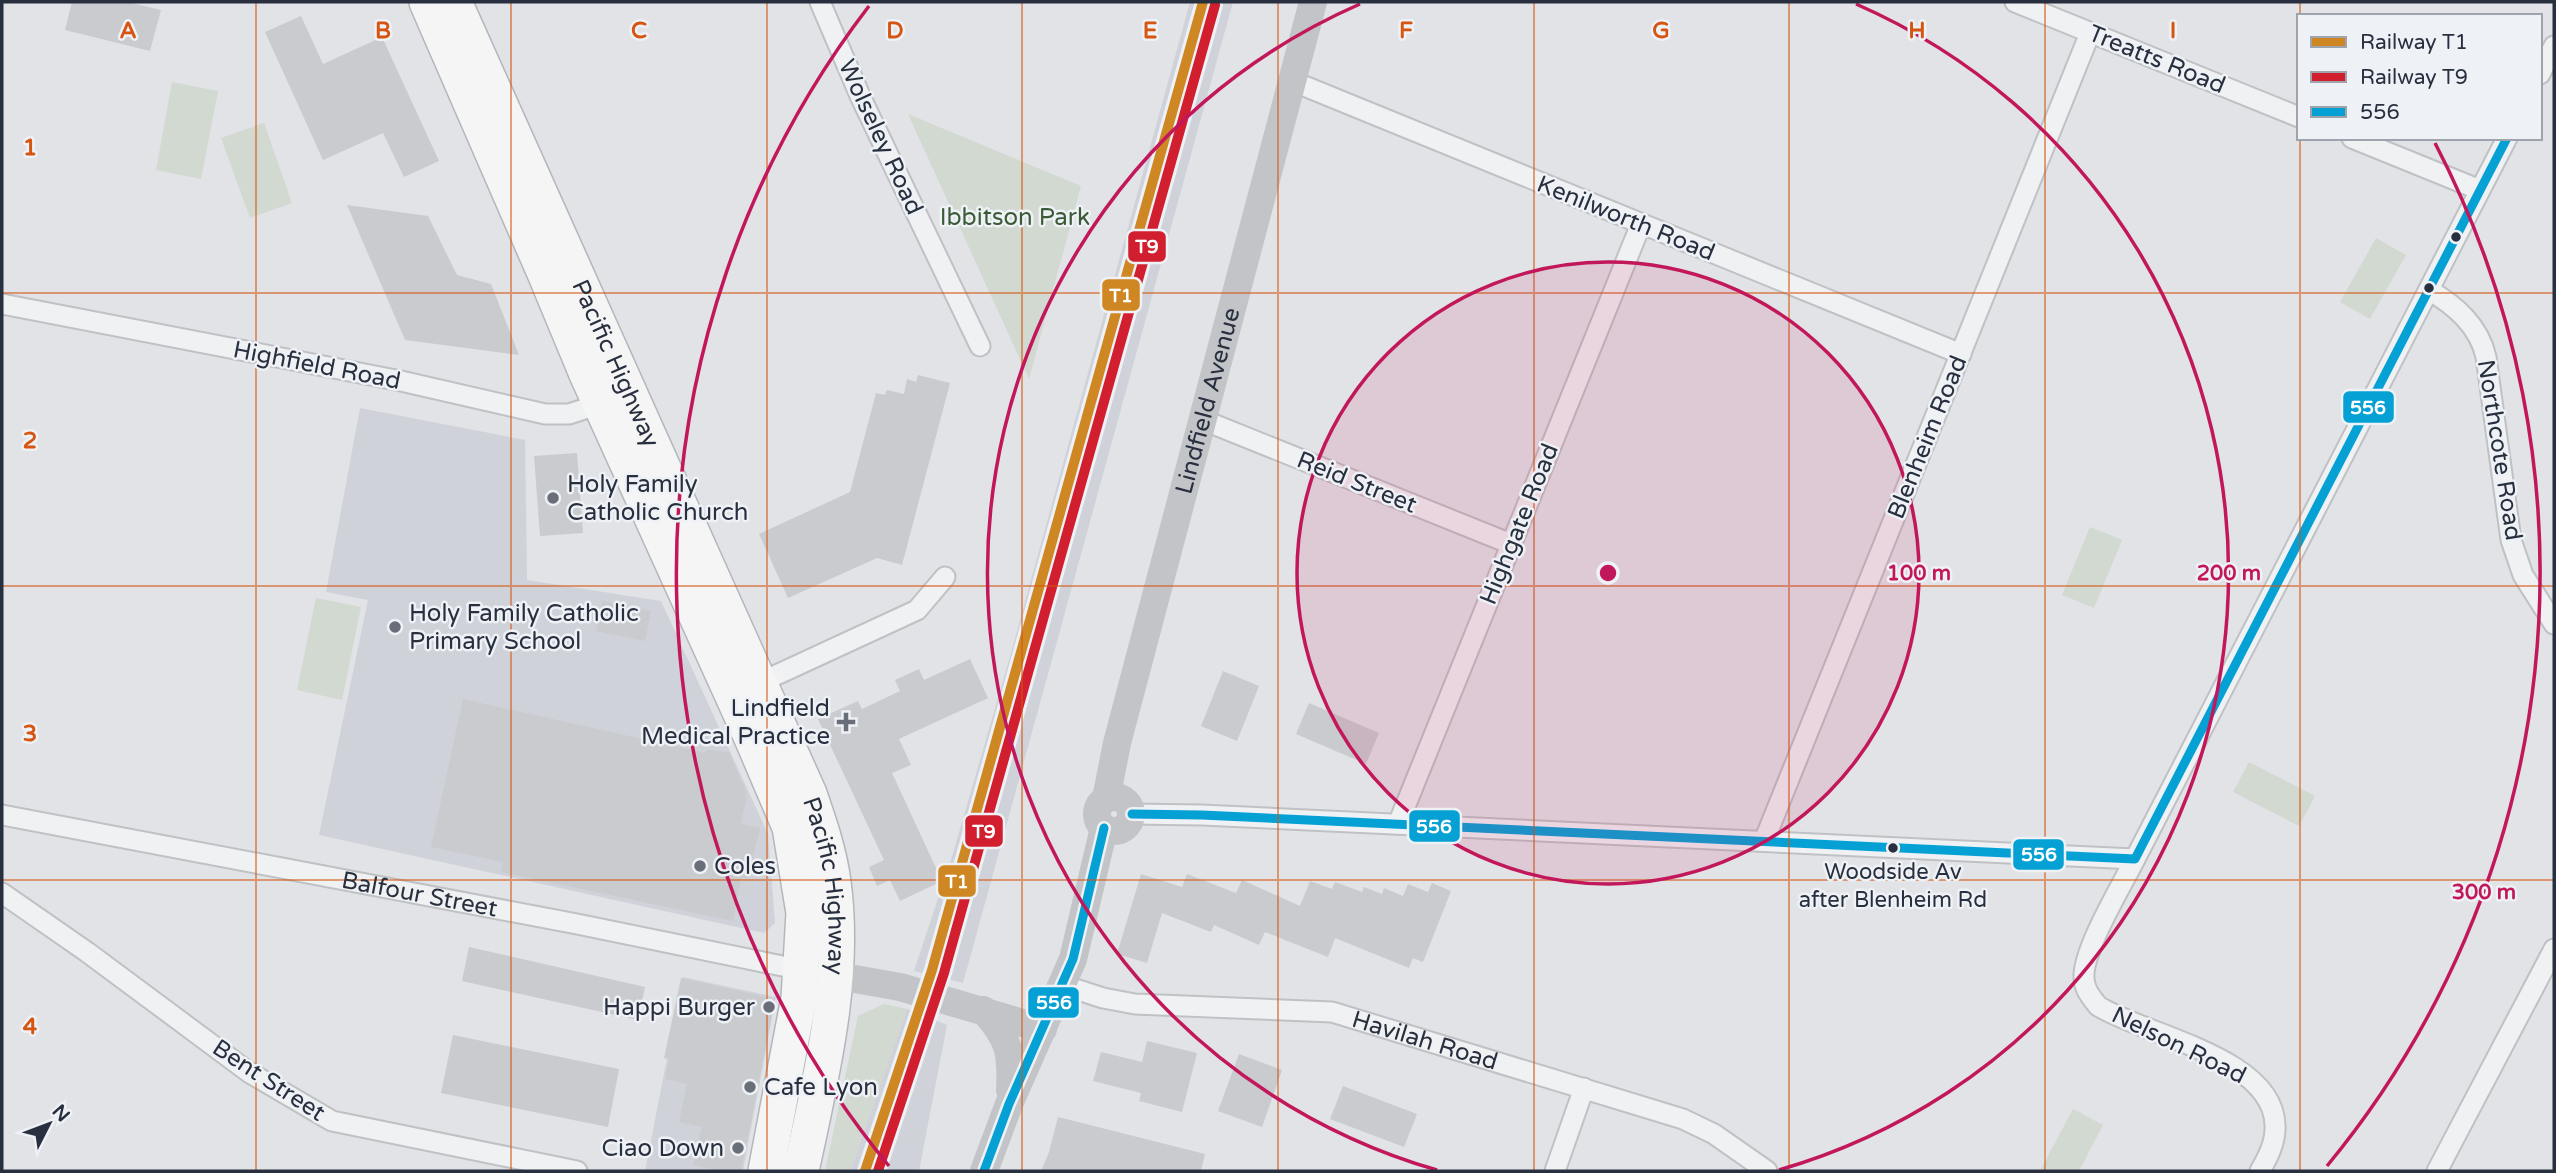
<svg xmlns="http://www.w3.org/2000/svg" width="2556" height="1173" font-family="'Varela Round',sans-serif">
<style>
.built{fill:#cfd2d9}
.green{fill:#d1d9d1}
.building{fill:#c9cbce}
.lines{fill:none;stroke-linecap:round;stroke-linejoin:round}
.street-casing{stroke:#bfc1c4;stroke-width:23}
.highway-casing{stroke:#b3b6bb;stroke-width:38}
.street{stroke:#f0f1f2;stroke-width:19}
.secondary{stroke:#c2c4c8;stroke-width:28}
.highway{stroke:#f5f5f6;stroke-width:35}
.bus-1-casing{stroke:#eef1f5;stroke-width:14}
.bus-1{stroke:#06a1d4;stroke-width:9}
.rail-1-casing{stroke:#eef1f5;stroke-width:16}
.rail-2-casing{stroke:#eef1f5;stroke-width:16}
.rail-1{stroke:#cf8723;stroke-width:10}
.rail-2{stroke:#d11f2f;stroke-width:10}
.grid{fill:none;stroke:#d55511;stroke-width:2;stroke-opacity:0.55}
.ring{fill:none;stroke:#c2185b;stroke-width:3.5}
.bus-dot{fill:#282f3e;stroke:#eef1f5;stroke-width:2.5}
.poi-dot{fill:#696e79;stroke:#eef1f5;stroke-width:2.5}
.labels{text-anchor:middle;stroke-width:5;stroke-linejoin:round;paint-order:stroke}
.bus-label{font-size:22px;fill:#282f3e;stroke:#eef1f5}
.street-label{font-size:24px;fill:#282f3e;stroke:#eef1f5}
.park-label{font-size:24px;fill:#3b5a36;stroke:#eef1f5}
.poi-label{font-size:24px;fill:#282f3e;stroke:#eef1f5;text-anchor:start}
.grid-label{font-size:23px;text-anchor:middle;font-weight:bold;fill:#d55511;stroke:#eef1f5;stroke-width:5;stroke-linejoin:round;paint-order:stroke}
.centre{fill:#c2185b;stroke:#eef1f5;stroke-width:3.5}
.ring-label{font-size:21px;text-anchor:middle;font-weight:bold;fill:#c2185b;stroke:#eef1f5;stroke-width:5;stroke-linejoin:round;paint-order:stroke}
.line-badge{stroke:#eef1f5;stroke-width:2.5}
.badge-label{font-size:19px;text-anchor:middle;font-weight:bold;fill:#fff}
</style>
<rect width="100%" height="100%" fill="#e1e3e6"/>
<!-- built -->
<path class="built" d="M1190 2H1233L963 983 914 971 954 850 1011 653Z
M360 408 525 440 527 580 661 601 768 834 775 923 764 933 319 835 368 600 326 592Z
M683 977 776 997 743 1171H645Z
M907 1009 947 1025 919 1171H850Z"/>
<!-- green -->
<path class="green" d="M172 82 218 91 201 179 156 170Z
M908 114 1081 186 1029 379Z
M264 123 292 203 250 218 221 138Z
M2376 238 2406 255 2370 319 2340 302Z
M2090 527 2122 540 2094 608 2062 595Z
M316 598 361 607 342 700 297 690Z
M2249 762 2315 796 2299 826 2233 792Z
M884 1004 907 1009 850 1171H825L858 1016Z
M2073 1109 2103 1125 2079 1171H2040Z"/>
<!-- building -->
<path class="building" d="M72 2H128L161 10 150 51 65 30Z
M301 16 323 64 382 37 439 161 404 177 383 133 323 160 265 32Z
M347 205 428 216 457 275 491 284 519 355 405 340Z
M918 375 950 383 902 565 877 558 788 598 759 534 850 492 876 393 885 395 887 390 904 394 907 379 916 382Z
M577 453 583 533 540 536 534 456Z
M602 601 651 611 645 641 596 631Z
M970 659 988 698 899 739 911 765 892 773 942 881 900 901 890 880 877 886 869 867 884 860 818 719 858 701 862 709 900 691 895 680 919 669 924 680Z
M1223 671 1259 686 1237 741 1201 726Z
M463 699 705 753 706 750 729 752 747 794 741 824 760 828 748 878H741L733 921 501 872 503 862 431 847Z
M1309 703 1379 733 1366 764 1296 734Z
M1141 874 1182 887 1187 874 1236 893 1242 880 1300 906 1310 881 1332 889 1335 882 1362 892 1364 887 1382 894 1384 888 1403 896 1408 884 1428 892 1432 883 1451 891 1423 962 1413 958 1409 968 1335 938 1328 957 1265 932 1259 945 1214 925 1211 932 1162 913 1147 963 1117 954Z
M469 947 645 987 638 1020 462 981Z
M681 978 775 999 741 1171H721L693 1165 702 1127 679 1122 687 1084 665 1079 669 1059 664 1058Z
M453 1035 619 1069 608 1127 441 1093Z
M1147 1041 1197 1053 1182 1112 1139 1101 1141 1093 1093 1081 1101 1052 1142 1062Z
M1239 1054 1282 1070 1262 1127 1218 1111Z
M1343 1086 1417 1114 1404 1147 1330 1119Z
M1058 1117 1205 1154 1201 1171H1041L1049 1152Z"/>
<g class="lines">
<defs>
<g id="street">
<path d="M820 2 861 98 980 346"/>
<path d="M2015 2 2299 117"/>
<path d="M2540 74 2554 46"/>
<path d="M1292 81 1961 354"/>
<path d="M2352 138 2480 190"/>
<path d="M2429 290C2456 306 2479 326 2486 357L2511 540 2523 575 2554 624"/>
<path d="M2 304 401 381 545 414H569L606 402"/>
<path d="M1203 420 1511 544"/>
<path d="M759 683 917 610 945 577"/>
<path d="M1132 814 1202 815 2135 859"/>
<path id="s1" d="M2 815 577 924 802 970"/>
<path d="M1398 824 1641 224"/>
<path d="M1764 841 2090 33"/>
<path d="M2 893 87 952 250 1073 332 1121 577 1171"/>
<path id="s2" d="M1063 985 1103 998 1135 1004 1332 1012 1683 1119 1714 1134 1767 1171"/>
<path d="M1555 1171 1584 1088"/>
<path d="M2260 1171C2268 1157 2276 1142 2275 1125 2273 1057 2147 1036 2098 1006 2091 997 2084 989 2084 978 2082 951 2122 885 2135 859L2507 138"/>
<path d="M2437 1171 2554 949"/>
</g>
<g id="highway">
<path d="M427 2 545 273 587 374 752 738 790 827 804 913 799 998 766 1171"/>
<path id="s4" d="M454 2 809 794C819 823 829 852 833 882 846 979 821 1076 801 1171"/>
</g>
</defs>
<!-- street casing -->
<use href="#street" class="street-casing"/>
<!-- highway casing -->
<use href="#highway" class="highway-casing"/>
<!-- street -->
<use href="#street" class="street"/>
<!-- secondary -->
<g class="secondary">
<circle cx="1114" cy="814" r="17"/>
<path id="s3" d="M1106 799 1117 743 1313 2"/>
<path d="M815 972 900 987 1043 1029"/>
<path d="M983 1010C1009 1038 1012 1053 1010 1090"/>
<path d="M984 1171 1009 1104 1073 959 1104 828"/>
</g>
<!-- highway -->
<use href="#highway" class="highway"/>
<defs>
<path id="bus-1" d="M1132 814 1202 815 2135 859 2507 138
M984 1171 1009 1104 1073 959 1104 828"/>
</defs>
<!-- bus-1 casing -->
<use href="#bus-1" class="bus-1-casing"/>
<!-- bus-1 -->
<use href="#bus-1" class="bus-1"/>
<defs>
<path id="rail-1" d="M865 1171 932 970 1203 2"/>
<path id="rail-2" d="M878 1171 944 973 1215 5"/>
</defs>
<!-- rail-1 casing -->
<use href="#rail-1" class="rail-1-casing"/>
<!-- rail-2 casing -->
<use href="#rail-2" class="rail-2-casing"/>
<!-- rail-1 -->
<use href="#rail-1" class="rail-1"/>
<!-- rail-2 -->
<use href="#rail-2" class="rail-2"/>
</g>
<!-- grid -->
<path class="grid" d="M256 2V1171M511 2V1171M767 2V1171M1022 2V1171M1278 2V1171M1534 2V1171M1789 2V1171M2045 2V1171M2300 2V16M2300 138V1171M2 293H2554M2 586H2554M2 880H2554"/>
<!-- distance rings -->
<circle cx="1608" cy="573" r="311" fill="#c2185b" fill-opacity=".12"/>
<g class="ring">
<circle cx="1608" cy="573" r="311"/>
<path d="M1437 1170A621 621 0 0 1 1360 4M1856 4A621 621 0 0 1 1779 1170"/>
<path d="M889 1166A932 932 0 0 1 869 6M2435 143A932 932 0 0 1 2327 1166"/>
</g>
<!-- markers -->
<g class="bus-dot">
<circle cx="2456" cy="237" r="6"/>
<circle cx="2429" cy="288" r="6"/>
<circle cx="1893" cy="848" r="6"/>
</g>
<g class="poi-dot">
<circle cx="553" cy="498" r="7"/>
<circle cx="395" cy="627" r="7"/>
<path d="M842.5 711.5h7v7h7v7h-7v7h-7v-7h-7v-7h7z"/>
<circle cx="700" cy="866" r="7"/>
<circle cx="769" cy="1007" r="7"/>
<circle cx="750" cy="1087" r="7"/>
<circle cx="738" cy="1148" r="7"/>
</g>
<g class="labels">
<!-- bus labels -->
<g class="bus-label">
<text x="1893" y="879">Woodside Av<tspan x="1893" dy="28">after Blenheim Rd</tspan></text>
</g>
<!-- street labels -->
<g class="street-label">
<text transform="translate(2157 59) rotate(22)" y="8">Treatts Road</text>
<text transform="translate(881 137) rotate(65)" y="8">Wolseley Road</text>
<text transform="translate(1626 218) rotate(22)" y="8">Kenilworth Road</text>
<text dy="8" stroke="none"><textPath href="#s4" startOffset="396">Pacific Highway</textPath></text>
<text transform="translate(317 365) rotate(11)" y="8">Highfield Road</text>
<text dy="8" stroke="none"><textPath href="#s3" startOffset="411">Lindfield Avenue</textPath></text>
<text transform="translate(1927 437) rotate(-68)" y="8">Blenheim Road</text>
<text transform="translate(2500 450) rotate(81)" y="8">Northcote Road</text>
<text transform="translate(1357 482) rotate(22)" y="8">Reid Street</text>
<text transform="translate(1519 524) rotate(-68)" y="8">Highgate Road</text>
<text dy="8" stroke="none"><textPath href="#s4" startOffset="962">Pacific Highway</textPath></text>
<text dy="8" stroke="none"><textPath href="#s1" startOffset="425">Balfour Street</textPath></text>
<text dy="8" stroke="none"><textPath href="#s2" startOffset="369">Havilah Road</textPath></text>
<text transform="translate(2179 1045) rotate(26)" y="8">Nelson Road</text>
<text transform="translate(269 1080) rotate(33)" y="8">Bent Street</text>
</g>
<!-- park labels -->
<g class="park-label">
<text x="1015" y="225">Ibbitson Park</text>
</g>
<!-- poi labels -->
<g class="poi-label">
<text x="567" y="492">Holy Family<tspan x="567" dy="28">Catholic Church</tspan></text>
<text x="409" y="621">Holy Family Catholic<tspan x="409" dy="28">Primary School</tspan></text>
<text x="830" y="716" text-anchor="end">Lindfield<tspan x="830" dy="28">Medical Practice</tspan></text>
<text x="714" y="874">Coles</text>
<text x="755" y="1015" text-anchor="end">Happi Burger</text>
<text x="764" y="1095">Cafe Lyon</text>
<text x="724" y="1156" text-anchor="end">Ciao Down</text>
</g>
</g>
<g class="grid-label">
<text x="128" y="38">A</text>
<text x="383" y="38">B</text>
<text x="639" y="38">C</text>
<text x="895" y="38">D</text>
<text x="1150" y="38">E</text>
<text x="1406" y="38">F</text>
<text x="1661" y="38">G</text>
<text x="1917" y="38">H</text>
<text x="2173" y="38">I</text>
<text x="30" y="155">1</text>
<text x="30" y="448">2</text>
<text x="30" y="741">3</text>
<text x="30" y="1034">4</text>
</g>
<circle cx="1608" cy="573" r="10" class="centre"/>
<g class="ring-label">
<text x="1919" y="580">100 m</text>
<text x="2229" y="580">200 m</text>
<text x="2484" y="899">300 m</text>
</g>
<g class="line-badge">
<rect x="1127" y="230" width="40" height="33" rx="7" fill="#d11f2f"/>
<rect x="1101" y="278" width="40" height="34" rx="7" fill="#cf8723"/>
<rect x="2342" y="390" width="53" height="34" rx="7" fill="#06a1d4"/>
<rect x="1408" y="809" width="53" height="34" rx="7" fill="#06a1d4"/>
<rect x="964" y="814" width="40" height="34" rx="7" fill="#d11f2f"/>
<rect x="2012" y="838" width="53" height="33" rx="7" fill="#06a1d4"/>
<rect x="937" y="864" width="40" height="34" rx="7" fill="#cf8723"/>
<rect x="1027" y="986" width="53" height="33" rx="7" fill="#06a1d4"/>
</g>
<g class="badge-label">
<text x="1147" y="253">T9</text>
<text x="1121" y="302">T1</text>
<text x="2368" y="414">556</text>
<text x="1434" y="833">556</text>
<text x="984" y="838">T9</text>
<text x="2039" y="861">556</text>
<text x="957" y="888">T1</text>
<text x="1054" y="1009">556</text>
</g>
<!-- border -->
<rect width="2556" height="1173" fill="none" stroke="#282f3e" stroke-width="7"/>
<!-- legend -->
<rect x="2297" y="14" width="245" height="126" fill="#eef1f5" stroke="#9fa3ac" stroke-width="2"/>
<rect x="2311" y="37" width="35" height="10" fill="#cf8723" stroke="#9fa3ac" stroke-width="2"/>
<text x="2360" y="49" font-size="21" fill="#282f3e">Railway T1</text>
<rect x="2311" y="72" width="35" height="10" fill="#d11f2f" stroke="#9fa3ac" stroke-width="2"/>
<text x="2360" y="84" font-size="21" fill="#282f3e">Railway T9</text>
<rect x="2311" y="107" width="35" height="10" fill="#06a1d4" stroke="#9fa3ac" stroke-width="2"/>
<text x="2360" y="119" font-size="21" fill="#282f3e">556</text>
<!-- north arrow -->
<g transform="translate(49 1124) rotate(48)" stroke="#eef1f5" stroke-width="5" paint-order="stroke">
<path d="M0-5L12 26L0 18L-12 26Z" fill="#282f3e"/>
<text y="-10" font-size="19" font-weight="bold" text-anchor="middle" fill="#282f3e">N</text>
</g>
</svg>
